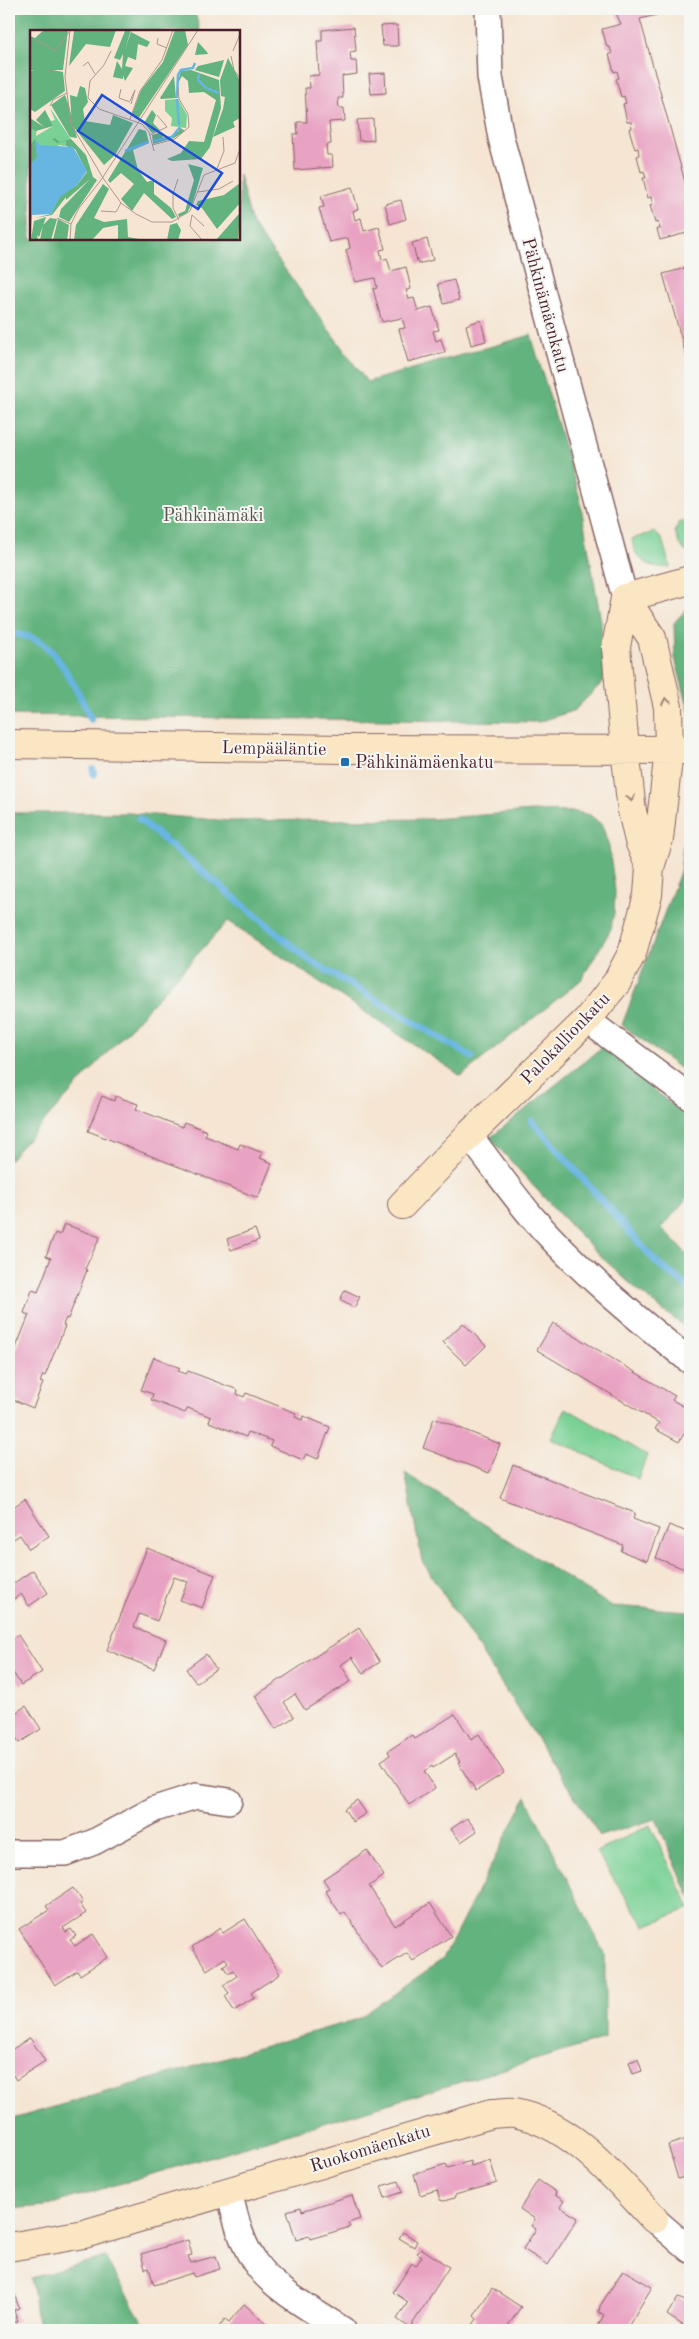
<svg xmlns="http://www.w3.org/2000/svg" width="699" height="2339" font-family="'Old Standard TT',serif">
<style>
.green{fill:#7ad195;stroke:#627860}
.forest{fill:#63b37e;stroke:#566954}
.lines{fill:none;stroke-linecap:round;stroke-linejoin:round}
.stream{stroke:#67b5e1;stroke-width:7}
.building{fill:#e9a3c2}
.street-casing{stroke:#866465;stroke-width:28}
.secondary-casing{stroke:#866465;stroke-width:30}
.street{stroke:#fff;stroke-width:25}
.secondary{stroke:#fbe6c4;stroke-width:28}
.oneway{stroke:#a28278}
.poi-dot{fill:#1f6fb2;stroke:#f6f6f2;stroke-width:2}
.labels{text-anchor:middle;stroke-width:4;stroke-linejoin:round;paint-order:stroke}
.street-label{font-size:18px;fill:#4a1f2b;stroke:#f6f6f2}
.park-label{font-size:18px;fill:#58544b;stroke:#f6f6f2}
.poi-label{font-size:18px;fill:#4a1f2b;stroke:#f6f6f2;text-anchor:start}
.inset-river{fill:none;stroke:#67b5e1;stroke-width:2.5}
.inset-road{fill:none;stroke:#b1968f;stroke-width:1}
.view{fill:#1d4ed8;fill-opacity:0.15;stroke:#1d4ed8;stroke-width:2.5}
.inset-edge{fill:none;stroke:#4a1f2b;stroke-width:2.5}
</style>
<rect width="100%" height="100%" fill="#f6f6f2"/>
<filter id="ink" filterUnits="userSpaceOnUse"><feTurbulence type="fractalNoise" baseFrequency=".02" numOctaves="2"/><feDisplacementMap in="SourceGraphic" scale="10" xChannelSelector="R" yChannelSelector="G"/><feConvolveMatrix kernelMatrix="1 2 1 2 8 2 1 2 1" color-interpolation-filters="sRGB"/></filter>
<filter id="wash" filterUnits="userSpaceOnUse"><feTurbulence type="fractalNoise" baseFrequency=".0096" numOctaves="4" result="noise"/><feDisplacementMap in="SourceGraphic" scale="20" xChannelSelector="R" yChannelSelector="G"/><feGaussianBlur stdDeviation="1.12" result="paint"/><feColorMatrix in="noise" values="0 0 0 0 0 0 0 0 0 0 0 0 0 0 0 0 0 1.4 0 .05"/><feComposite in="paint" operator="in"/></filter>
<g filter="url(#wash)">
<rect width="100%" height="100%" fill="#f5e5d2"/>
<!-- green -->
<path class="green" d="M690 518V551L686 552 679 544 675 531 679 523Z
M654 532 662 539 670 567C651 569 634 561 632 539Z
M566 1408 647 1455 638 1479 551 1438Z
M650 1825 690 1908 645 1926 596 1852Z"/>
<!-- forest -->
<path class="forest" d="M9 9H194L200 31H31V239H239V175L252 224 367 382 531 335 579 495 601 621 604 681 575 710 539 722 9 715Z
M690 605V714L675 658 674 623Z
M532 811 576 812 590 815 602 825 609 846 615 891 614 913 610 931 581 980 461 1076 228 921 9 1160V813H128L231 821 433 819Z
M690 831V1076L622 1025 680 872 684 839Z
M602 1047 690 1120V1194L662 1228 690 1257V1330C614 1279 551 1205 490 1138Z
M405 1473 611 1606 690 1611V1898L656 1819 600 1836 422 1561Z
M526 1797 605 1955V2039L45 2206 9 2209V2120L358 2019 443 1959Z
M105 2257 147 2330H38L31 2278Z"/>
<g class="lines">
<!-- stream -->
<path class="stream" d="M9 632C18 635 30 636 39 641 60 653 81 698 91 719
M93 770 94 774
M139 819 309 960 472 1057
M532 1121 657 1263 690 1289"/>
</g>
<g id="blocks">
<!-- building -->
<path class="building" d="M614 9H655L657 15 640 19 690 200V232L660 240 657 229H660L658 222 655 223 650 205 653 204 651 197 648 198 643 178H646L644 171 641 172 637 156 639 155 638 148 635 149 629 129 632 128 631 122H627L623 104 626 103 624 96 621 97 616 79 619 78 617 71 614 72 609 54H612L610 47H607L602 29 621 24Z
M397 25 398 46H383L381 26Z
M354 27 356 51 350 52 351 61H356L357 74 342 76 343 98H338L339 108H344L345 121 329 122 331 144 326 145 327 155H332L333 167 295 170 293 134H298L297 122H307L305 88H310L309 76 319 75 317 41H322V30Z
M385 73 386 93 371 94 369 74Z
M373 119 374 140 359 141 357 120Z
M352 187 358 209 353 211 355 220 361 218 364 231 379 227 385 249 380 250 382 260 387 258 391 271 406 267 411 289 406 290 409 299 414 298 418 311 432 307 439 330 433 331 436 341 441 339 445 352 408 362 399 329 405 328 402 318 382 322 373 289 377 288 375 278 355 282 346 250 350 248 348 238 329 242 319 208 324 207 321 196Z
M401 200 406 219 390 224 385 204Z
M427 239 433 260 418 264 412 243Z
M690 267V369L663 274Z
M454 280 459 300 444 304 438 284Z
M481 320 486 341 471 345 466 325Z
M102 1096 114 1101 115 1096 138 1104 136 1109 182 1127 184 1122 207 1131 205 1136 238 1149 240 1144 263 1153 260 1158 272 1163 258 1198 88 1131Z
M64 1224 100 1237 85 1269 87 1270 68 1319 66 1318 63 1325 65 1326 45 1376 43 1375 40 1382 43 1383 33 1408 9 1398V1359L11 1360 29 1315 24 1313 32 1290 38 1292 51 1258 46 1256 55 1233 60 1235Z
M255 1229 259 1240 231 1250 227 1239Z
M345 1290 360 1297 354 1308 340 1300Z
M463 1323 486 1346 466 1365 443 1342Z
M553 1323 675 1396 672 1400 690 1410V1424L679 1442 655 1429 659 1423 537 1350Z
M154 1357 180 1368 178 1371 186 1374 188 1371 238 1390 237 1394 244 1397 246 1393 296 1413 295 1417 302 1420 303 1416 330 1427 318 1459 306 1454 303 1460 270 1446 272 1441 248 1432 246 1437 209 1422 211 1417 188 1408 185 1413 151 1400 153 1394 141 1390Z
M434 1418 500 1444 489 1473 423 1448Z
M513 1465 635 1513 633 1519 659 1529 647 1561 621 1551 623 1545 500 1498Z
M25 1499 49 1536 29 1549 20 1535 9 1542V1510Z
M669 1525 690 1533V1571L656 1558Z
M147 1548 215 1575 202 1608 180 1600 188 1582 174 1577 157 1621 139 1614 134 1627 166 1640 154 1669 107 1650Z
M33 1570 48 1593 29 1606 21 1594 9 1602V1574L14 1583Z
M359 1628 380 1662 363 1673 352 1657 341 1665 351 1681 305 1710 295 1694 284 1702 294 1717 276 1729 255 1696Z
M18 1635 42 1672 21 1685 12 1671 9 1674V1641Z
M206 1654 216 1669 196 1683 186 1669Z
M26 1706 41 1729 19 1743 11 1732 9 1733V1717Z
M455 1714 471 1739 479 1734 504 1773 476 1791 458 1763 460 1762 455 1754 433 1768 432 1766 424 1771 435 1788 409 1805 381 1761 390 1755 388 1751 412 1735 415 1739Z
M357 1800 366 1813 353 1822 344 1809Z
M467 1818 477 1831 461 1842 451 1829Z
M367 1850 384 1876 369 1886 395 1926 430 1903 451 1936 413 1961 407 1953 382 1969 345 1912 341 1915 325 1890 329 1888 323 1879Z
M73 1888 83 1902 80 1904 86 1913 63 1928 66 1932 71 1929 76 1936 70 1940 75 1946 93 1934 108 1957 80 1975 77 1971 55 1985 19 1929 49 1910 46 1906Z
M245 1919 280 1974 251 1993 254 1998 234 2011 225 1996 229 1993 223 1985 237 1976 233 1970 228 1973 223 1966 228 1962 225 1958 207 1970 192 1947 220 1928 223 1933Z
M30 2038 45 2061 16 2080 13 2075 9 2078V2047L11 2050Z
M638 2059 642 2071 633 2074 629 2062Z
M690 2138V2175L678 2179 668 2145Z
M490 2160 497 2183 455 2195 454 2198 444 2201 440 2200 437 2190 420 2195 414 2174 446 2164 448 2168 470 2161 471 2166Z
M538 2180 556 2192 555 2195 564 2201 560 2207 578 2218 548 2265 523 2249 536 2229 531 2226 535 2219 520 2209Z
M399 2181 403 2192 385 2198 381 2186Z
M352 2195 360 2219 348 2223 350 2227 310 2239 309 2236 296 2240 287 2211 301 2207 302 2211Z
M403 2232 417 2241 414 2247 399 2238Z
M188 2240 192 2255 188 2256 191 2263 216 2256 220 2269 194 2277 192 2273 154 2285 149 2268 145 2269 141 2254Z
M421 2248 449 2267 410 2328 397 2319 408 2302 393 2292 412 2263 416 2266 422 2256 417 2253Z
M623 2270 652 2287 626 2330H595L604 2315 599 2312 600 2306Z
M492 2288 521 2307 505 2330H469L477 2319 474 2316Z
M14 2293 19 2308 14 2310 18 2321 11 2323 13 2330H9V2294Z
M678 2297 690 2304V2330H681L684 2326 667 2315Z
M244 2304 274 2330 217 2329 225 2319 229 2322Z"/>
</g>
</g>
<g filter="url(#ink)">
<use href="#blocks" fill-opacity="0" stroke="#866465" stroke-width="1"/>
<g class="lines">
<defs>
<path id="street" d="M488 9 490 77 501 138 625 598
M587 1020 690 1097
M469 1135C490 1162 510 1191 532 1217 579 1271 635 1317 690 1361
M9 1853H65L94 1842 155 1809 196 1796 229 1801
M229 2191C235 2217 242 2248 260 2269 277 2291 319 2314 343 2330
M654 2219 690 2250"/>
<path id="secondary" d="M625 598 616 647 625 749 632 811 639 841 650 867
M625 598 690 580
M9 744 344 749 690 750
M402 1205 469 1135 587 1020 617 982 632 953 648 895 650 867 659 839 669 750 668 707 652 638 625 598
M9 2247 84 2234 491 2114C498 2114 507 2112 514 2113 573 2124 615 2178 654 2219"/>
</defs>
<!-- street casing -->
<use href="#street" class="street-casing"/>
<!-- secondary casing -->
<use href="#secondary" class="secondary-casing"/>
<!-- street -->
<use href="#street" class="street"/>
<!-- secondary -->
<use href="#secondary" class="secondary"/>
</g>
<!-- one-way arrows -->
<defs><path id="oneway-chevron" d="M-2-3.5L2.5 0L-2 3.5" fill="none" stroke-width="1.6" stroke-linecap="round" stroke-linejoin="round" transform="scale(1.25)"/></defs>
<g class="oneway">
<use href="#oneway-chevron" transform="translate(666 701) rotate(-101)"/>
<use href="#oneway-chevron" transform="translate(631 798) rotate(84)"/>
</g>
</g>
<!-- markers -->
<rect class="poi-dot" x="340" y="757" width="10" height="10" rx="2.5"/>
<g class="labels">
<!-- street labels -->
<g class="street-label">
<text transform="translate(546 305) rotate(75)" y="6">Pähkinämäenkatu</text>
<text transform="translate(274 748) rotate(1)" y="6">Lempääläntie</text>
<text transform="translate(565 1038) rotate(-46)" y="6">Palokallionkatu</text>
<text transform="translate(370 2148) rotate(-17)" y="6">Ruokomäenkatu</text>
</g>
<!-- park labels -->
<g class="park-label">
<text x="213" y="521">Pähkinämäki</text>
</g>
<!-- poi labels -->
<g class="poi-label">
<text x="355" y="768">Pähkinämäenkatu</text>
</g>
</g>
<!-- overview -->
<g transform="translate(30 30)">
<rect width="210" height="210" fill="#f5e5d2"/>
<path d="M148 69 157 85 156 98 141 96 142 88 135 81V70ZM20 78 41 109 35 116 29 115 0 136V87L7 97 6 106 23 96 14 82 21 91 25 90Z" fill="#7ad195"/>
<path d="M14 0H38L33 40H0V6L5 8ZM86 0 80 17 56 14 39 36 44 1ZM92 0H101L95 19 101 2 120 12 117 17 108 14 106 30 98 27 95 36 103 38 95 51 93 45V49L83 47 87 31 92 39 93 24 90 30 84 28 95 1ZM145 0H155L158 15 108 89 105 88 102 84 111 60 133 32ZM168 12 177 22 178 24 165 25ZM198 28 210 51V88L203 92 205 97 183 107 193 79 195 67 191 66 190 50ZM194 30 189 47 165 40 168 36ZM12 38 33 42 35 61 5 82 0 79V41ZM161 40 189 50 191 78 180 117 171 129 142 131 137 129 151 123 159 111 174 112 186 70 174 62 159 63 158 51 152 46 147 55 151 41ZM144 46 146 68 131 69 130 68ZM50 56 55 58 58 72 53 79 55 91 80 95 83 85 103 93 85 125 74 135 42 95 40 65 47 67ZM35 65 39 76 47 108 40 107 21 75ZM15 80 23 96 6 101 0 98V88L14 97 6 90ZM122 80 126 85 123 93 130 100 122 103 114 93ZM149 97 155 101 144 108 123 114 122 105 132 102 133 108 141 106 149 101ZM109 99 116 101 119 113 103 120 108 140 117 152 124 150V164L141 178 146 187 142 189 114 163 102 181 91 169 104 154 91 143 80 153 78 150ZM25 108 30 112 41 109 56 125 63 147 67 150 39 192 29 187 31 179 60 149 36 170V167L22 185 5 188 21 184 30 166 47 155 57 142 45 119 36 116V111L27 113 22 109ZM5 109 7 127 0 135V115ZM158 134 173 138 163 172 157 183 149 187 148 184 155 181 164 150ZM210 153V173L187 199 172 178 166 175 168 171 194 165ZM73 154 79 159 64 188 74 192 97 189 98 207 114 210H88V195L73 198 62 210H44L46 195ZM210 183 208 210H186L207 186ZM16 187 9 207 7 205 8 210H1L4 191ZM20 188 27 189 21 210H10L13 195ZM28 189 39 195 37 210H23ZM147 193 151 200 148 210H137L140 195Z" fill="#63b37e"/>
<path d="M5 109 9 115 43 117 57 141 47 155 30 167 21 184 2 185 0 210V135L7 127Z" fill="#67b5e1"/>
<path class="inset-river" d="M169 44 168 50 176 58 189 63M147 68 148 45 151 40 163 38 165 33M147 69 149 95M124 111 142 107 150 97M95 121 118 112"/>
<path class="inset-road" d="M40 0 35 47 41 94 73 148M128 8 127 14 137 18M5 9 25 21 40 1M81 21 74 35 60 51 58 68 69 79 112 94 119 102 124 121M203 21 210 4M201 26 204 40 210 48M53 36 58 32 65 44M91 59 89 68 100 72M100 71 105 60 101 74M20 76 23 70 37 63M100 89 110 61 132 30 143 0M120 105 137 97 127 85M122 115 145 109 159 97 158 84 149 69 148 57M186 141 194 121 193 107M73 148 91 173 106 184 122 192H142L160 181 174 145 205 133 210 119M148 149 143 164V178L149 190M168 162 189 159 203 151M71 181 86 182 91 173M162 185 160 196 172 210M162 185 174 196M27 188 41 194M40 210 41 194 49 178 71 150 168 0"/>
<path class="view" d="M72 65 192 143 168 179 48 101Z"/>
<rect width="210" height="210" class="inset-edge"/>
</g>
<!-- margin -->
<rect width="699" height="2339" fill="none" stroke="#f6f6f2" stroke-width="30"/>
</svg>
